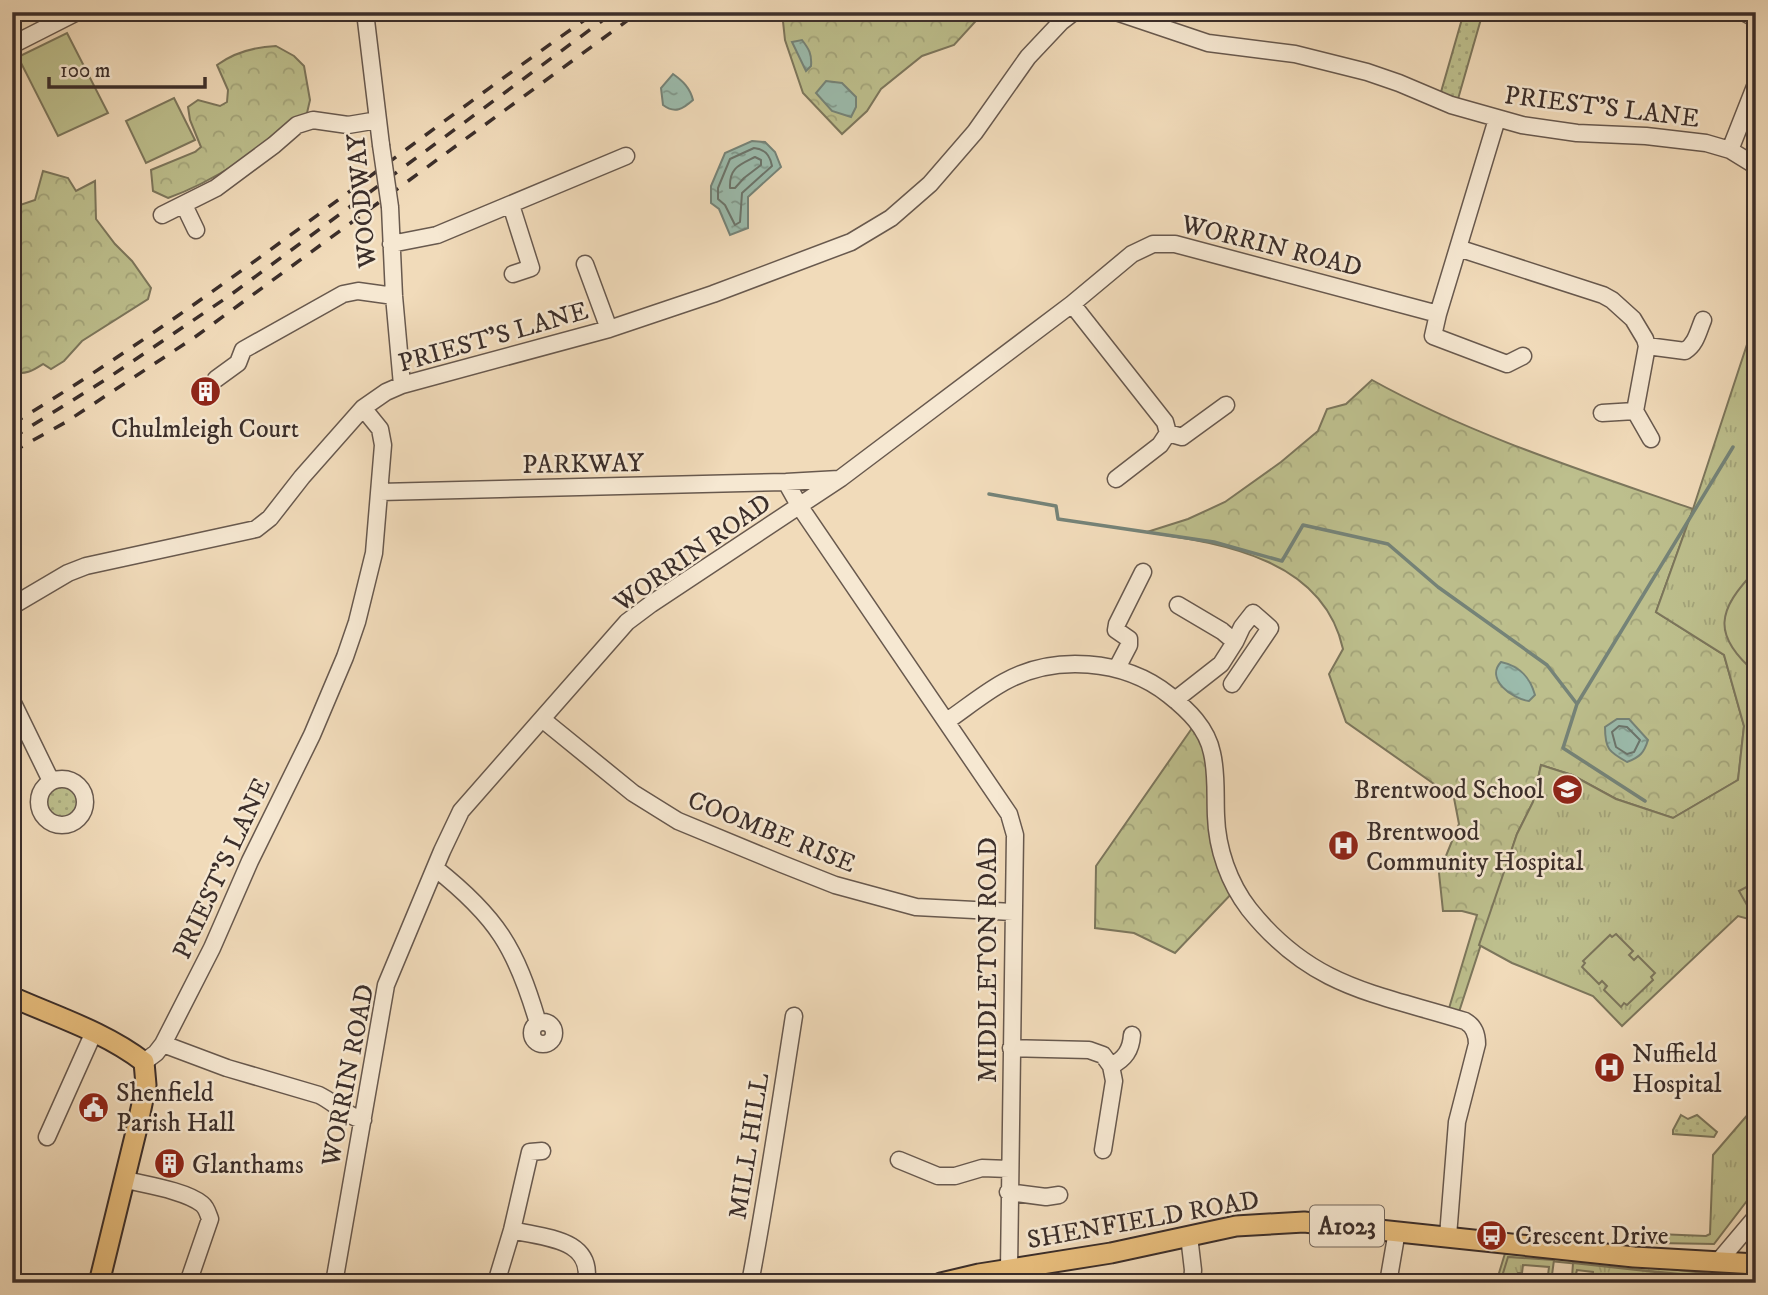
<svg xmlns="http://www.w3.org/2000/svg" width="1768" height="1295" font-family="'IM FELL DW Pica',serif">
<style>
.grass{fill:url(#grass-dots);stroke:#7c765c;stroke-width:2}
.forest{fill:url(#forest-crowns);stroke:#7c765c;stroke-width:2}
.park{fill:url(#park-tufts);stroke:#7c765c;stroke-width:2}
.pitch{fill:#bdbf8d;stroke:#7c765c;stroke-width:2}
.water{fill:url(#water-ripples);stroke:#758378;stroke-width:2}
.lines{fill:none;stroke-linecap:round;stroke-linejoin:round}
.shore{stroke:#6b746b;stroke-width:2}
.stream{stroke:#758378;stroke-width:3.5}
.minor-casing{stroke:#68594e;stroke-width:19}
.major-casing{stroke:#3b2e2a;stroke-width:23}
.minor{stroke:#f6e8d2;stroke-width:16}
.major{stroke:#e8be7d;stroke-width:19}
.rail{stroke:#3b2e2a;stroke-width:3.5;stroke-dasharray:12 12;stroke-linecap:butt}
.minor-bridge-casing{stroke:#68594e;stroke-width:19;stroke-linecap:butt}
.minor-bridge{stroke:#f6e8d2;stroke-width:16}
.labels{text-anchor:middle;stroke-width:5;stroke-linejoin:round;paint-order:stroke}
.shield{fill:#f6e8d2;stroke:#73665c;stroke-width:2}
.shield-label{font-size:24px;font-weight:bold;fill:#3b2e2a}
.street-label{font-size:26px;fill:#3b2e2a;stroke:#f6e8d2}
.poi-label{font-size:26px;fill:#3b2e2a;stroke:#f6e8d2;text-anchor:start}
</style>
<defs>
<pattern id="grass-dots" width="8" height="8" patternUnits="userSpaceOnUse" patternTransform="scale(1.75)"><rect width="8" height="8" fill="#bdbf8d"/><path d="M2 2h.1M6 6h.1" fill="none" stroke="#a3a47a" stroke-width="1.8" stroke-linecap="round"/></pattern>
<pattern id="forest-crowns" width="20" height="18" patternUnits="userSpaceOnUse" patternTransform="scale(1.75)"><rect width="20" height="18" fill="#bdbf8d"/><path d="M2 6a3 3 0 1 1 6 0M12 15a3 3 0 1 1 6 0" fill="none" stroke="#a3a47a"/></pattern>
<pattern id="park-tufts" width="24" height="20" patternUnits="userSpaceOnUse" patternTransform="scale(1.75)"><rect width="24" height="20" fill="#bdbf8d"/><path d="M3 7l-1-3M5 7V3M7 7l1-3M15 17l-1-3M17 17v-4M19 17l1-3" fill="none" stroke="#a3a47a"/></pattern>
<pattern id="water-ripples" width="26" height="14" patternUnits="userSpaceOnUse" patternTransform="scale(1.75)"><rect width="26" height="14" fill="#9bbbac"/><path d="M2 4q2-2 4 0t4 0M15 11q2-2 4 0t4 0" fill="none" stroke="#80988c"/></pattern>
</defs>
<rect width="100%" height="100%" fill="#f1dbba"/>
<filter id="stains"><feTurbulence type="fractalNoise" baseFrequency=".00286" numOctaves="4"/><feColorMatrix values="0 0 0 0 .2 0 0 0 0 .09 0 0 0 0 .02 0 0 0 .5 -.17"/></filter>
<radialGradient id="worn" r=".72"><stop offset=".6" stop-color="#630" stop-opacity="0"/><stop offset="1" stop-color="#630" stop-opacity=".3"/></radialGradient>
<!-- grass -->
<path class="grass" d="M1464 12H1483L1456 106 1439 99Z
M43 802a19 19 0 1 1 38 0a19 19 0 1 1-38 0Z
M1681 1115 1688 1119 1697 1115 1717 1132 1714 1137 1673 1134V1130Z"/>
<!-- forest -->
<path class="forest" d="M782 12H984L954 45 922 56 881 89 867 111 842 134 803 93 785 40Z
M276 46 294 56 304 66 310 100 307 113C263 146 221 179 168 198L153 191 151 170 195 152 201 147 190 120 188 107 198 100 220 106 227 102 228 90 217 65C235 52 254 47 276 46Z
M43 171 68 178 76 191 95 181 96 219 115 244 132 261 151 288 148 299 82 341 64 361 51 369 43 364C32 371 26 375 12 372V225L20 205 35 200Z
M1372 380C1473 436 1584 471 1693 509L1656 612 1724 655 1744 726 1738 780 1673 818 1616 799 1572 775 1541 765 1533 802 1517 834 1457 1018 1447 1015 1477 915 1462 911H1443L1439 873 1459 824 1454 798 1346 722 1329 674 1343 649C1323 559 1224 544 1147 532L1188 519 1225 502 1281 462 1318 431 1327 409 1346 404Z
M1197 721 1205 735 1216 819 1236 889 1175 953 1134 933 1095 928 1096 866Z
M1506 1250 1730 1276 1756 1279V1283H1700V1276L1509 1257 1500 1283H1496Z"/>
<!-- park -->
<path class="park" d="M1756 317V931L1749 919 1738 916 1622 1026 1593 996 1512 963 1479 945 1517 834 1533 802 1541 765 1572 775 1616 799 1673 818 1738 780 1744 726 1724 655 1656 612 1693 509Z
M1756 1105V1189L1714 1244 1657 1243 1658 1234 1706 1236 1710 1234 1713 1155Z
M1508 1257 1554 1260 1552 1275H1548L1549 1267 1523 1265 1522 1273H1518L1516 1281 1521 1283H1500Z
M1573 1263 1700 1277V1283H1683L1630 1275 1629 1283H1625V1275L1614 1274V1281L1593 1279V1272L1577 1270 1575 1278H1572Z"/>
<!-- pitch -->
<path class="pitch" d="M67 33 108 113 58 136 18 57Z
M174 98 195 140 146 163 126 121Z
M1756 570V673C1711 635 1717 610 1756 570Z
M1756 882V921L1739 891Z
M1616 934 1633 951 1629 955 1634 960 1638 956 1655 973 1651 977 1653 980 1627 1005 1624 1003 1621 1007 1604 990 1607 986 1602 981 1599 984 1582 967 1585 963 1583 961 1610 935 1612 937Z"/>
<!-- water -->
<path class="water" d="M802 40C809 49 812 54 811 66L806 71 792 42Z
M673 74C683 81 690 88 693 100 683 109 675 114 663 105L661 88Z
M826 81 842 83 856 97V107L851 117 832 111 816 93Z
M752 141 765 142 775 152 781 167 748 197V228L730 235 719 209 711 203V186L725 153Z
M1501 662C1520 666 1530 677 1535 695L1529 701C1512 699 1485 679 1501 662Z
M1617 719H1629L1648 740C1644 753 1640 757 1627 762 1609 752 1605 749 1605 727Z"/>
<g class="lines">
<!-- shore -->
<path class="shore" d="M754 148C765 149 770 155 772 166L742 193 740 222 735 225 725 205 718 199V188L730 159Z
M755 157 761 160V165L744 178 735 188H730C729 168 739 165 755 157Z
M1619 726 1627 727 1640 740 1634 752 1627 754 1616 747 1612 732Z"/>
<!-- stream -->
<path class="stream" d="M989 494 1056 506 1058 519 1214 542 1282 561 1303 525 1388 544 1438 587 1547 665 1577 704
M1645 801 1563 748 1577 704 1733 447"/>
<defs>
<path id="minor" d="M365 12 381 145
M1116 12 1208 43 1295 54 1367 72 1399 83 1451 105 1522 125 1577 133 1646 136 1706 143 1730 150 1756 166
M1743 12 1756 19
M12 45 77 12
M1730 150 1756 84
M184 205 196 230
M511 205 531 268 513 274
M390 207 394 296 402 385
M162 215 216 188 274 145 297 125 313 120 348 125 378 120
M391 244 437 235 626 156
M1458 248 1603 295 1612 300 1633 319 1645 339 1647 346 1635 411 1651 439
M585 264 609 329
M1072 304 1165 422 1168 433 1160 445 1116 479
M1438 314 1433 336 1507 364 1523 356
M1647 346 1685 351C1696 344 1698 332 1703 320
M216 379 238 363 243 350 343 294 358 291 394 296
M1602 413 1635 411
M1168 433 1182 437 1226 405
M786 482 800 507 1009 814 1015 835 1009 1269
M380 492 786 482 839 479
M12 606 68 573 86 566 256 529 270 518 302 477 363 408
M1117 668 1129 645V639L1116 630 1117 624 1143 572
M1232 684 1270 628 1253 613 1242 627 1235 642
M1175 700 1221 664 1235 642 1222 631 1178 605
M12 701 51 781
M542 719 633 793 678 821 782 864 835 885 916 907 1013 912
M947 721C966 708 984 693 1004 682 1054 654 1124 659 1169 695 1188 710 1207 728 1212 753 1217 774 1215 795 1216 816 1217 849 1229 883 1249 909 1312 988 1375 993 1465 1021 1474 1026 1477 1034 1477 1044L1457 1122 1448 1236
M39 802a23 23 0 1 1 46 0a23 23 0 1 1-46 0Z
M435 868C497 917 516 948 538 1023
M532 1033a11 11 0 1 1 22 0a11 11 0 1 1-22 0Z
M163 1044 227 1068 319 1095C334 1102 346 1116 363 1120
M1011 1048 1089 1050 1103 1055 1111 1066 1114 1081 1103 1150
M144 1062 156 1053 163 1044 212 948 250 861 312 735 345 657 357 622 374 553 383 445 380 429 363 408 386 392 402 385 609 329 713 294 851 242 891 218 930 184 975 132 1028 57 1061 22 1074 12
M1111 1066C1125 1059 1131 1050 1132 1035
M47 1137 94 1032
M899 1160 938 1176H955L982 1168 1009 1169
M126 1180C147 1185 186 1191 202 1204 207 1208 208 1214 210 1219L188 1283
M1008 1192 1046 1197 1059 1195
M512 1230C544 1238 594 1238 586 1283
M1189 1236 1193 1270 1192 1283
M1718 1262 1756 1217
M334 1283 386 985 442 851 461 811 627 622 651 604 841 478 1072 304 1132 254 1153 244H1175L1438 314 1497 119
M496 1283 512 1230 530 1152 542 1151
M750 1283C767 1194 780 1105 794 1016
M1388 1283 1397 1231"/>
<path id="major" d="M12 997C57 1017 105 1032 144 1062L146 1085 136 1132 99 1283
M941 1283 979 1274 1111 1253 1236 1226 1304 1222 1634 1257 1756 1264"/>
</defs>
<!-- minor casing -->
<use href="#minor" class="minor-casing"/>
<!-- major casing -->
<use href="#major" class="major-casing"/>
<!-- minor -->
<use href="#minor" class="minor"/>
<!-- major -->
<use href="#major" class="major"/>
<!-- rail -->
<path class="rail" d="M12 424C216 301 400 148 596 12
M12 438 105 380 229 296 614 12
M12 452 66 422 195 337 639 12"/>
<defs>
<path id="minor-bridge" d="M381 145 390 207"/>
</defs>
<!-- minor-bridge casing -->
<use href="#minor-bridge" class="minor-bridge-casing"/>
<!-- minor-bridge -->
<use href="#minor-bridge" class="minor-bridge"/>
</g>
<!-- icons -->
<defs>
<symbol id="building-disc" viewBox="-11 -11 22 22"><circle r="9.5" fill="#8f2418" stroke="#f6e8d2"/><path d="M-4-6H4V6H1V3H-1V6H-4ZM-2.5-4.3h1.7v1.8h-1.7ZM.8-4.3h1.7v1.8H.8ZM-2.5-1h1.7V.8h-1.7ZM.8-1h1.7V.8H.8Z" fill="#fff"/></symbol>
<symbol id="school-disc" viewBox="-11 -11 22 22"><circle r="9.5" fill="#8f2418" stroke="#f6e8d2"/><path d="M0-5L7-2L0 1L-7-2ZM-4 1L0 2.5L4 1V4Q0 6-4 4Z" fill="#fff"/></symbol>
<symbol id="hospital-disc" viewBox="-11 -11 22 22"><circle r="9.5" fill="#8f2418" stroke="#f6e8d2"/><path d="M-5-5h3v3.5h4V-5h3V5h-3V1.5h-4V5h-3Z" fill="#fff"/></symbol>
<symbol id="civic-disc" viewBox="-11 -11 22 22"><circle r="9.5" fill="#8f2418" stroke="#f6e8d2"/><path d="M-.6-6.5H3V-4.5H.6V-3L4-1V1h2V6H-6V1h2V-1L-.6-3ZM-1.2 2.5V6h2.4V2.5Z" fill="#fff"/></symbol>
<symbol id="bus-disc" viewBox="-11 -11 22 22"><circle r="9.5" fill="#8f2418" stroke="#f6e8d2"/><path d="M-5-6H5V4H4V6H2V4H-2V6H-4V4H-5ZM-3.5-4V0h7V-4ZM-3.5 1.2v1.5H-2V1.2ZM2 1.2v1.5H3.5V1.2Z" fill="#fff"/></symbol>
</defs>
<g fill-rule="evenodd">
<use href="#building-disc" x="188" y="374" width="35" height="35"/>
<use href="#school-disc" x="1550" y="772" width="35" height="35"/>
<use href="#hospital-disc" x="1326" y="828" width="35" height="35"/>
<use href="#hospital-disc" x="1592" y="1050" width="35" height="35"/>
<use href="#civic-disc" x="76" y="1090" width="35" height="35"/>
<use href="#building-disc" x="152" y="1146" width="35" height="35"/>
<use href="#bus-disc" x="1474" y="1218" width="35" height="35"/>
</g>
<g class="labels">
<!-- shield labels -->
<rect class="shield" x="1310" y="1205.5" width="74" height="41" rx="5"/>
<g class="shield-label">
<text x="1347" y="1234">A1023</text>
</g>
<!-- street labels -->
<g class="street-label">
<text transform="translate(1602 106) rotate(7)" y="9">PRIEST'S LANE</text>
<text transform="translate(361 201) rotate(-95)" y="9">WOODWAY</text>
<text transform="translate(1272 245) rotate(14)" y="9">WORRIN ROAD</text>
<text transform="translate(493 336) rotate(-16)" y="9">PRIEST'S LANE</text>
<text transform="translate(583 463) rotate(-1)" y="9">PARKWAY</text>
<text transform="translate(692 552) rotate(-35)" y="9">WORRIN ROAD</text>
<text transform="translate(772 831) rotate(22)" y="9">COOMBE RISE</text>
<text transform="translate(221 868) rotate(-65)" y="9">PRIEST'S LANE</text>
<text transform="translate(987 960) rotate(-90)" y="9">MIDDLETON ROAD</text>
<text transform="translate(347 1075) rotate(-79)" y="9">WORRIN ROAD</text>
<text transform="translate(748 1146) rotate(-81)" y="9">MILL HILL</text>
<text transform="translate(1143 1219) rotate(-10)" y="9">SHENFIELD ROAD</text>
</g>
<!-- poi labels -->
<g class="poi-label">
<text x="205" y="437" text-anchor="middle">Chulmleigh Court</text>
<text x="1544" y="798" text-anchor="end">Brentwood School</text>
<text x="1366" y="840">Brentwood<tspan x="1366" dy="30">Community Hospital</tspan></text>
<text x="1632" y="1062">Nuffield<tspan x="1632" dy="30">Hospital</tspan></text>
<text x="116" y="1101">Shenfield<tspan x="116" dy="30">Parish Hall</tspan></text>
<text x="192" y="1173">Glanthams</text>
<text x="1515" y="1244">Crescent Drive</text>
</g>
</g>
<!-- margin -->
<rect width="1768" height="1295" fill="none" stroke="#f1dbba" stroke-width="42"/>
<rect x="14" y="14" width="1740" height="1267" fill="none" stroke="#3b2e2a" stroke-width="3.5"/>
<rect x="21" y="21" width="1726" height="1253" fill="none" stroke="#3b2e2a" stroke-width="2"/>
<!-- scale -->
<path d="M49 77v10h156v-10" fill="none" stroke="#3b2e2a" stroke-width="3.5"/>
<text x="60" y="77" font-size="21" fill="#3b2e2a" stroke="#f6e8d2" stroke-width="5" paint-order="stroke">100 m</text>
<rect width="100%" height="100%" filter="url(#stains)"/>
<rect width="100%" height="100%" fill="url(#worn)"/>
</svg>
